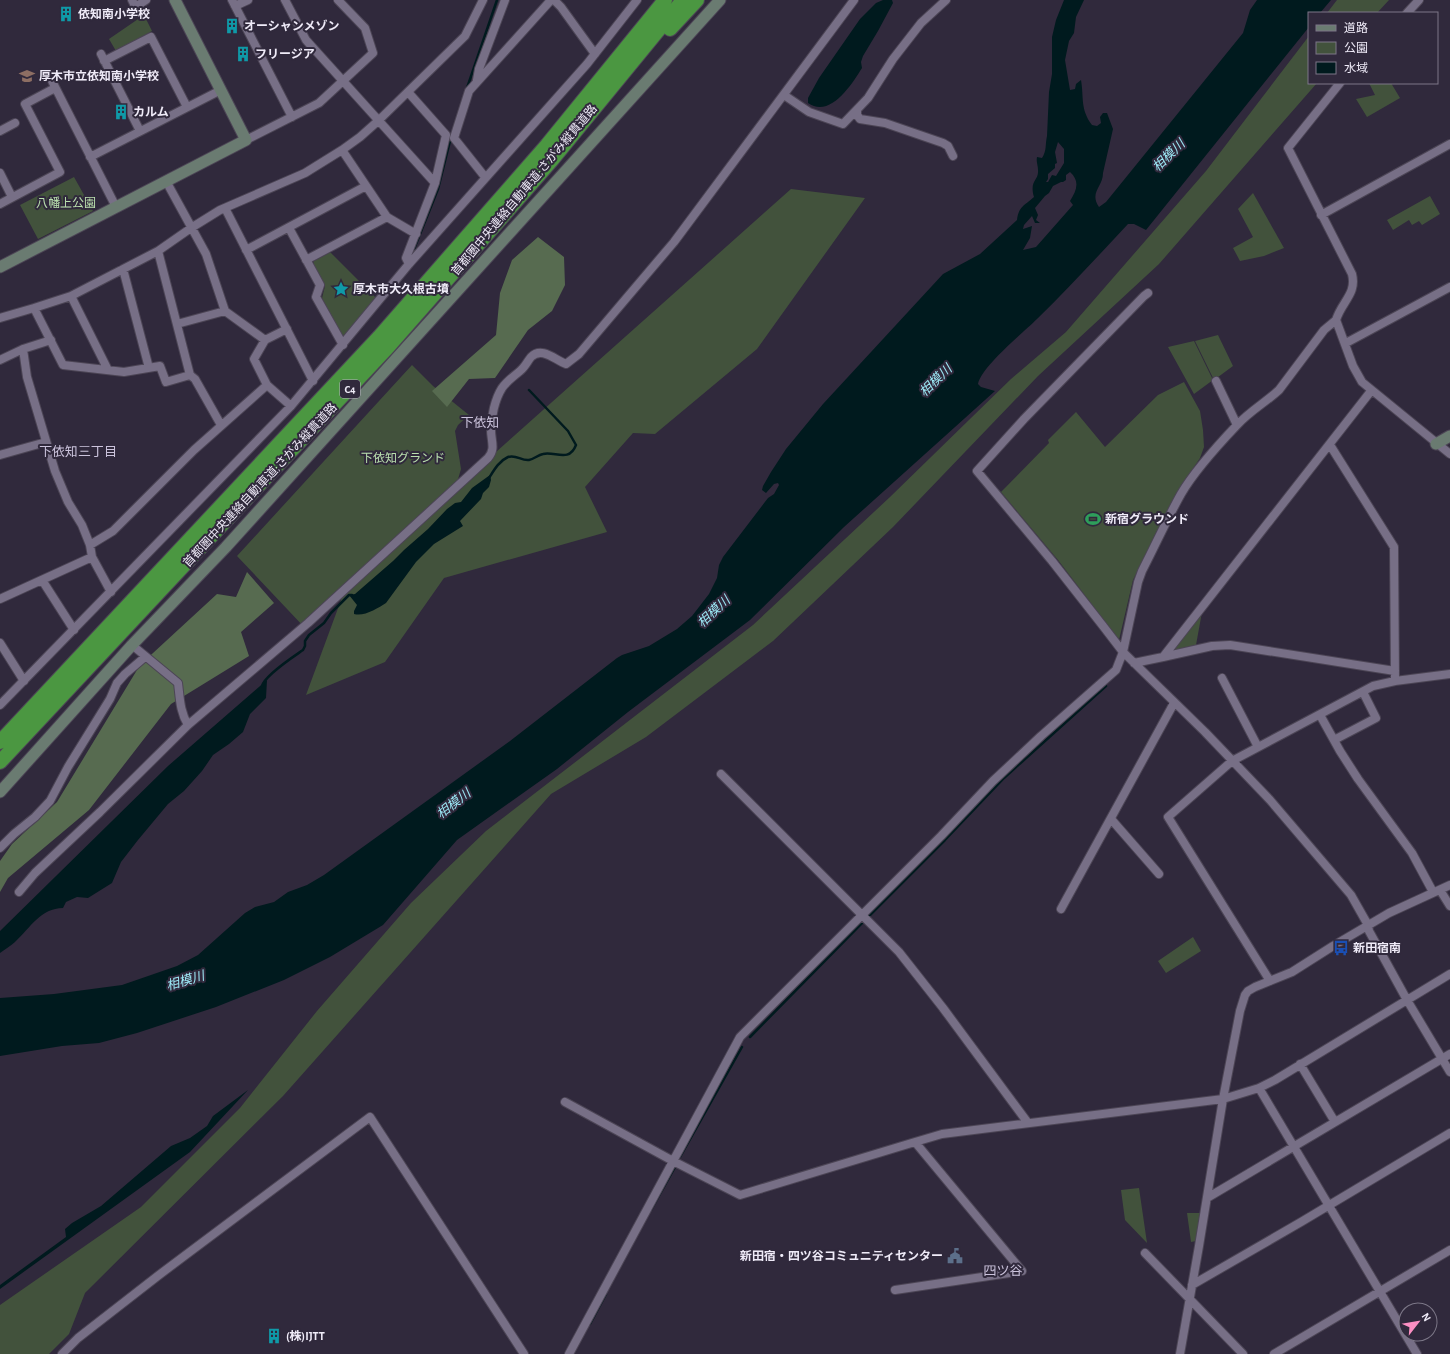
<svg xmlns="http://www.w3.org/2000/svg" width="1450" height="1354" font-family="'Alegreya Sans','Noto Sans JP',sans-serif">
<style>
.green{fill:#42523c}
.forest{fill:#576b50}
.water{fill:#001a1e;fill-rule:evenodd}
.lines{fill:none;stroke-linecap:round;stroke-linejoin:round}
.stream{stroke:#001a1e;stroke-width:2.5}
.street-casing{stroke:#4c4555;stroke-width:10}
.secondary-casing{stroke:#4c4555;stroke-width:13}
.highway-casing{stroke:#4c4555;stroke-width:16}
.street{stroke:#776f86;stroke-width:8}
.secondary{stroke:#6a7b71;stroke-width:11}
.highway{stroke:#4b9741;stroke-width:14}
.labels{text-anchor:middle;stroke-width:4;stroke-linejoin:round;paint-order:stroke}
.shield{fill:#30293c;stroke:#b6b1c0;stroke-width:1}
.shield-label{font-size:11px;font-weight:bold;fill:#efebf8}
.poi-label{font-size:12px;font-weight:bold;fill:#efebf8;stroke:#30293c;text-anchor:start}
.street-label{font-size:12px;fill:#efebf8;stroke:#30293c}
.park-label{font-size:12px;fill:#bae0ae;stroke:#30293c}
.water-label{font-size:13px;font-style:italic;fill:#9ce9f6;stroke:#30293c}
.neighbourhood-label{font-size:13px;fill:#cbc3dc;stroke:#30293c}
</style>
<rect width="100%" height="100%" fill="#30293c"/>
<!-- green -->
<path class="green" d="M1337 0H1389L1377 13H1327Z
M144 15 152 31 116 51 109 39Z
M1309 36V83H1317L1159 264 1038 376 893 527 773 641 646 737 551 794 283 1096 85 1293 69 1334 49 1354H0V1305L141 1207 240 1108 317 1011 411 903 486 831 753 625 890 497 1011 379 1066 332 1206 171Z
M1369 83H1391L1400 98 1367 117 1356 99 1375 95Z
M74 177 93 211 38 239 20 205Z
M791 189 865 198 757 349 655 434 633 433 585 487 607 532 444 578 385 662 306 695 344 592 305 628 237 556 412 365 433 386 469 415 458 425 455 431 461 469 456 486 413 526Z
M1253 193 1284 248 1264 256 1240 261 1233 248 1253 237 1238 209Z
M1430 196 1440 214 1422 225 1419 221 1412 225 1409 220 1393 230 1387 220Z
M329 253H331L375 297V300L345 336H342L322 298 325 286 313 264 314 261Z
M1218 335 1233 366 1214 380 1195 341Z
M1194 341 1213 380 1194 394 1168 347Z
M1184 382 1200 411 1203 430 1204 447 1200 458 1176 494 1133 580 1119 640 1058 560 1001 492 1049 443 1048 440 1076 412 1105 447 1158 395Z
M1202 612 1196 645 1171 651Z
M1193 937 1201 951 1166 973 1158 961Z
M1139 1188 1147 1243 1125 1220 1121 1190Z
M1187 1213H1200L1196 1241 1191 1242Z"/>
<!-- forest -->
<path class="forest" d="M538 237 564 257 565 285 552 311 528 330 495 378 469 379 447 407 432 391 496 335 500 293 512 260Z
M247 572 274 603 241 632 249 656 171 704 89 810 8 878 0 892V861L12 844 57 802 140 665 217 594 236 597Z"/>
<!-- water -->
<path class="water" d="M883 0H892L893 3 878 31 863 56 861 62 862 68C852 84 830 119 808 103V98L819 78 860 19 876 3Z
M1064 0H1084L1076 17 1074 33 1069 41 1065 60 1070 90 1075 89 1076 84 1081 80C1084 97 1080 109 1092 125L1097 126 1101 123 1100 117 1103 113H1107L1113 129 1103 173C1103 187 1089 192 1099 207L1106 202 1243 33 1250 10 1257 0H1331L1320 13H1309V27L1146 230 1134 224H1128C1098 256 1068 289 1037 319 1023 333 982 366 978 384L981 387 995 391 844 527 750 620 628 712 557 769 457 840 383 925 330 957 284 980 216 1007 137 1033 99 1043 62 1046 0 1056V998L54 994 122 985 177 966 198 955 245 913 255 907 274 902 288 892 307 885 324 875 510 741 617 658 622 655 649 646 677 629 692 616 709 594 717 578 719 565 723 557 768 498 774 494 779 485 778 483 774 484 766 493 762 490 763 486 771 472 786 449 823 404 943 274 980 254 1017 220C1019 206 1024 206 1034 197 1029 180 1039 181 1038 170 1038 165 1036 162 1037 157L1042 158C1047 150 1045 145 1047 136L1049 92 1052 74V37L1056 20ZM1058 142 1064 149V163L1056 176 1052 175 1048 182H1046L1048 179V174L1055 168V164L1057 163 1055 152ZM1070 172C1080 181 1077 190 1070 201L1073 205 1036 247 1023 250 1030 238 1032 226 1023 229 1024 225 1032 216 1035 223H1040L1036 220 1038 215 1035 208 1045 196 1049 193 1053 186 1061 182H1063L1066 180V175Z
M490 475 491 480 489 487 483 493 481 499 460 521 463 526 434 544 416 562 386 603C378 608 364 617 354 614V611L357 605 349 595 355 594 393 561 404 550 428 529 447 509 455 503 461 502 472 488Z
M267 680 266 698 250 714 243 732 229 744 213 755 202 771 184 791 168 804 138 840 121 862 112 883 88 898 77 897 66 902 63 908C41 908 30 928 15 942 11 946 5 949 0 953V931L168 766Z
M248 1090 190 1152 0 1289V1285L66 1237 65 1229 72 1223 101 1206 171 1146 190 1138 207 1126 213 1116Z"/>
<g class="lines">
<!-- stream -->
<path class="stream" d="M467 88 497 0
M414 249 438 189 451 137
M489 478C494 470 499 461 508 457 516 454 521 461 529 460 534 459 538 455 543 454 555 451 569 463 576 445L568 431 529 390
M262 686C265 675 293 657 303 650L305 646V641L309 635 324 623 331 613 349 595H352
M870 915 945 840 1004 778 1106 686
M750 1037 862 923
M680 1157 742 1047
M651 1210 675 1167
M590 1324 606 1294"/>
<defs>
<path id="street" d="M132 0 135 6H137L146 0
M232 0 292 117
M285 0 306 40 435 183
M554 0 561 7 595 54
M235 6 248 0
M1407 13 1419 0
M101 54 140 131
M104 61 151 37 187 107
M50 77 116 207
M477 80 479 69 505 0
M408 92 446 135 435 183 406 258 409 264
M784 95 809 112 843 124 868 98 893 59 921 23 946 0
M857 111V115L860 119 885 123 943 143 948 146 953 156
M0 131 15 123
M246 140 319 103 373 53 365 28 338 0
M342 150 387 217 416 234
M90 157 221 90
M0 173 12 197
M485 177 454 138 469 91 551 0
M166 181 206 254 225 311 265 340
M0 204 60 172 25 104 55 88
M225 208 313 381
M1321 215 1450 144
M289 228 320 285 316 297 343 345
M246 250 366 186
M306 260 387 217
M123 269 149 368
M1148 293 1144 296 1024 419 977 471 1052 561 1103 626 1123 652 1205 732 1270 800 1351 895 1368 925 1369 931 1407 1000 1450 1072
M71 296 108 370
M34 308 71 296 158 251 191 228 220 210 305 173 342 150 360 137 378 121 465 36 483 0
M0 318 34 308 63 365 124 372 160 366 166 382 190 375 158 251
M1336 320C1342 301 1357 294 1352 274L1288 148 1340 83
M177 324 225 311
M287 329 265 340 254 359 267 385 291 406
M1346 343 1450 287
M23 349 27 377 55 471 68 502 82 525 90 545 92 557
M0 360 23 349 51 340
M190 375 195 379 221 425
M1216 381 1237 425
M1330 445 1394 547 1395 681
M0 455 46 442
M90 545 113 531 194 450 267 385
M42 580 74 630
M0 599 92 557 111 592
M0 643 24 681
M132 645 178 683C180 699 180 712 188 725
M1163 657 1212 646 1230 645 1395 671
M1134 663 1163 657 1371 391
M1222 678 1258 747
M0 705 291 406 409 264 587 64 637 0
M1320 715 1340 751 1358 779 1412 853 1433 892
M1334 740 1376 718 1363 692
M721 774 899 952 943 1008 1028 1123
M1111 819 1159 874
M0 848 14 834 35 817 50 801 68 767 110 699 117 683 125 674 145 657
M1440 890 1450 906
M19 892 35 873 100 812 188 725 308 623 488 458C496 449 491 441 491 430 491 417 495 399 502 388 507 381 513 377 520 371 525 367 527 362 531 357 542 346 555 360 566 364L579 354 674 242 854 0
M1061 909 1174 703
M1270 981 1168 817 1232 761 1373 686 1395 681 1450 674
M1300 1064 1335 1122
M1259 1088 1417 1354
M565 1102 673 1161 740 1195 915 1142 1022 1271
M915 1142 942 1134 1223 1099 1259 1088 1275 1080 1450 974
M1207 1198 1450 1054
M1145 1253 1243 1354
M1192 1285 1301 1222 1450 1133
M895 1290 1022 1271
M62 1354 78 1338 159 1275 370 1117 524 1354
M569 1354 740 1037 941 836 993 781 1041 736 1116 670 1123 652 1138 582 1142 571C1155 546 1167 519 1181 494 1195 470 1218 445 1237 425 1250 411 1266 402 1279 390L1324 330 1336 320 1353 366 1362 382 1450 454
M1180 1354 1199 1246 1223 1099 1240 1011 1245 995 1248 991 1255 987 1292 972 1333 946 1389 913 1450 885
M1274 1354 1450 1250"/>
<path id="secondary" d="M0 267 246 140 175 0
M1436 444 1450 436
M0 792 132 645 226 547 720 0"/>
<path id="highway" d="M670 29 697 0
M0 742 379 337 547 145 665 0
M0 762 389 346 551 161 683 0"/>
</defs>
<!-- street casing -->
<use href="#street" class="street-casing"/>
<!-- secondary casing -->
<use href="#secondary" class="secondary-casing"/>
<!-- highway casing -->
<use href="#highway" class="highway-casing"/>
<!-- street -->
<use href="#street" class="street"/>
<!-- secondary -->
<use href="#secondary" class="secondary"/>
<!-- highway -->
<use href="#highway" class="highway"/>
</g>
<!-- icons -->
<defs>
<symbol id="building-bare" viewBox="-9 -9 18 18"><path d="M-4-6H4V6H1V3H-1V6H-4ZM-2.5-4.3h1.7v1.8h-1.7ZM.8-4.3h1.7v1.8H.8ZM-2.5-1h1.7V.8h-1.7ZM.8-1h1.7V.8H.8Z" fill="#0f9aa8" stroke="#30293c" stroke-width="2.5" paint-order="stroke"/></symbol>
<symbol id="school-bare" viewBox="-9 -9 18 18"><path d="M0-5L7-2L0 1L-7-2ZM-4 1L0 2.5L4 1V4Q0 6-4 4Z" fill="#8d6e63" stroke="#30293c" stroke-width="2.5" paint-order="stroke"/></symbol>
<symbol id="sight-bare" viewBox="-9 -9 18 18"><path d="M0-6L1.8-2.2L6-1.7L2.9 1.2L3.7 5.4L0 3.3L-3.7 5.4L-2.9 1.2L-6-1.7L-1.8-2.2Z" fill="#0f9aa8" stroke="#30293c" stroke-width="2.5" paint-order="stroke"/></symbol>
<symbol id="stadium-bare" viewBox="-9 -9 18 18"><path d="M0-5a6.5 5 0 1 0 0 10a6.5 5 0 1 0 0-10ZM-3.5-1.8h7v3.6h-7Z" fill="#2e9e5b" stroke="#30293c" stroke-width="2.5" paint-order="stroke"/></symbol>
<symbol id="bus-bare" viewBox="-9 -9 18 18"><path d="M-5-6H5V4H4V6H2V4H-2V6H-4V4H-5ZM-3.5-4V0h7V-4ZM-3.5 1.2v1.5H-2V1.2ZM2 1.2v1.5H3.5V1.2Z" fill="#1a4fb4" stroke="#30293c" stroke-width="2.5" paint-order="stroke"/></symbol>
<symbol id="civic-bare" viewBox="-9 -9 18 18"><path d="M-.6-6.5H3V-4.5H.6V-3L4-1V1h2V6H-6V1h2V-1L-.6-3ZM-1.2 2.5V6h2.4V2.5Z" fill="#5c6f8a" stroke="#30293c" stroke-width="2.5" paint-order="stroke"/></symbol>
</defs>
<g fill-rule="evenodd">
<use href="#building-bare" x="55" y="3" width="22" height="22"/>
<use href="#building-bare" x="221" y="15" width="22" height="22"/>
<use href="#building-bare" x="232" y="43" width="22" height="22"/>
<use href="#school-bare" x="16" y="65" width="22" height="22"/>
<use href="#building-bare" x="110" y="101" width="22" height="22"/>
<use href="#sight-bare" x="330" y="278" width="22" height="22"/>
<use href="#stadium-bare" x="1082" y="508" width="22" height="22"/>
<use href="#bus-bare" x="1330" y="937" width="22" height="22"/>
<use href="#civic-bare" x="944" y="1245" width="22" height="22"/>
<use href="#building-bare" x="263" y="1325" width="22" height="22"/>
</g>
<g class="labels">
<!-- shield labels -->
<rect class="shield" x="340" y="380" width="20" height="18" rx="3"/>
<g class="shield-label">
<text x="350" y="393">C4</text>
</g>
<!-- poi labels -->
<g class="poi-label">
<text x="78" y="18">依知南小学校</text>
<text x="244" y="30">オーシャンメゾン</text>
<text x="255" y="58">フリージア</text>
<text x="39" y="80">厚木市立依知南小学校</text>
<text x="133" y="116">カルム</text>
<text x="353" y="293">厚木市大久根古墳</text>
<text x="1105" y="523">新宿グラウンド</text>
<text x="1353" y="952">新田宿南</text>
<text x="943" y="1260" text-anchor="end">新田宿・四ツ谷コミュニティセンター</text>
<text x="286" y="1340">(株)IJTT</text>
</g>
<!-- street labels -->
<g class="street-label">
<text transform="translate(524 190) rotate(-50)" y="4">首都圏中央連絡自動車道;さがみ縦貫道路</text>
<text transform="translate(260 485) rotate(-47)" y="4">首都圏中央連絡自動車道;さがみ縦貫道路</text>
</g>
<!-- park labels -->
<g class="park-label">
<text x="66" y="207">八幡上公園</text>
<text x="403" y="462">下依知グランド</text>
</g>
<!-- water labels -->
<g class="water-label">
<text transform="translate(1168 155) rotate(-44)" y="5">相模川</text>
<text transform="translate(935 380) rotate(-44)" y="5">相模川</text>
<text transform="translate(713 611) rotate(-43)" y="5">相模川</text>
<text transform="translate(453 803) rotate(-38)" y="5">相模川</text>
<text transform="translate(185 980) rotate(-16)" y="5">相模川</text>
</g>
<!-- neighbourhood labels -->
<g class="neighbourhood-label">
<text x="480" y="427">下依知</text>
<text x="78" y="456">下依知三丁目</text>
<text x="1003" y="1275">四ツ谷</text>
</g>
</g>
<!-- legend -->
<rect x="1308" y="12" width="130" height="72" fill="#30293c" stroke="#7c7787"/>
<rect x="1316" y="25" width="20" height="6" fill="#6a7b71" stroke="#7c7787"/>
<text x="1344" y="32" font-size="12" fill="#efebf8">道路</text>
<rect x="1316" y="42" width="20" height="12" fill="#42523c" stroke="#7c7787"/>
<text x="1344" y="52" font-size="12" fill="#efebf8">公園</text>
<rect x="1316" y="62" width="20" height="12" fill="#001a1e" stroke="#7c7787"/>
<text x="1344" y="72" font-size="12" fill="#efebf8">水域</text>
<!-- north arrow -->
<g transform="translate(1418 1322) rotate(59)"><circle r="19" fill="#30293c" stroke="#7c7787"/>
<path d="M0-3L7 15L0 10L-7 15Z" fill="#fc8fc3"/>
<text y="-6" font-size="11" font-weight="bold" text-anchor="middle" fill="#efebf8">N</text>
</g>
</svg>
